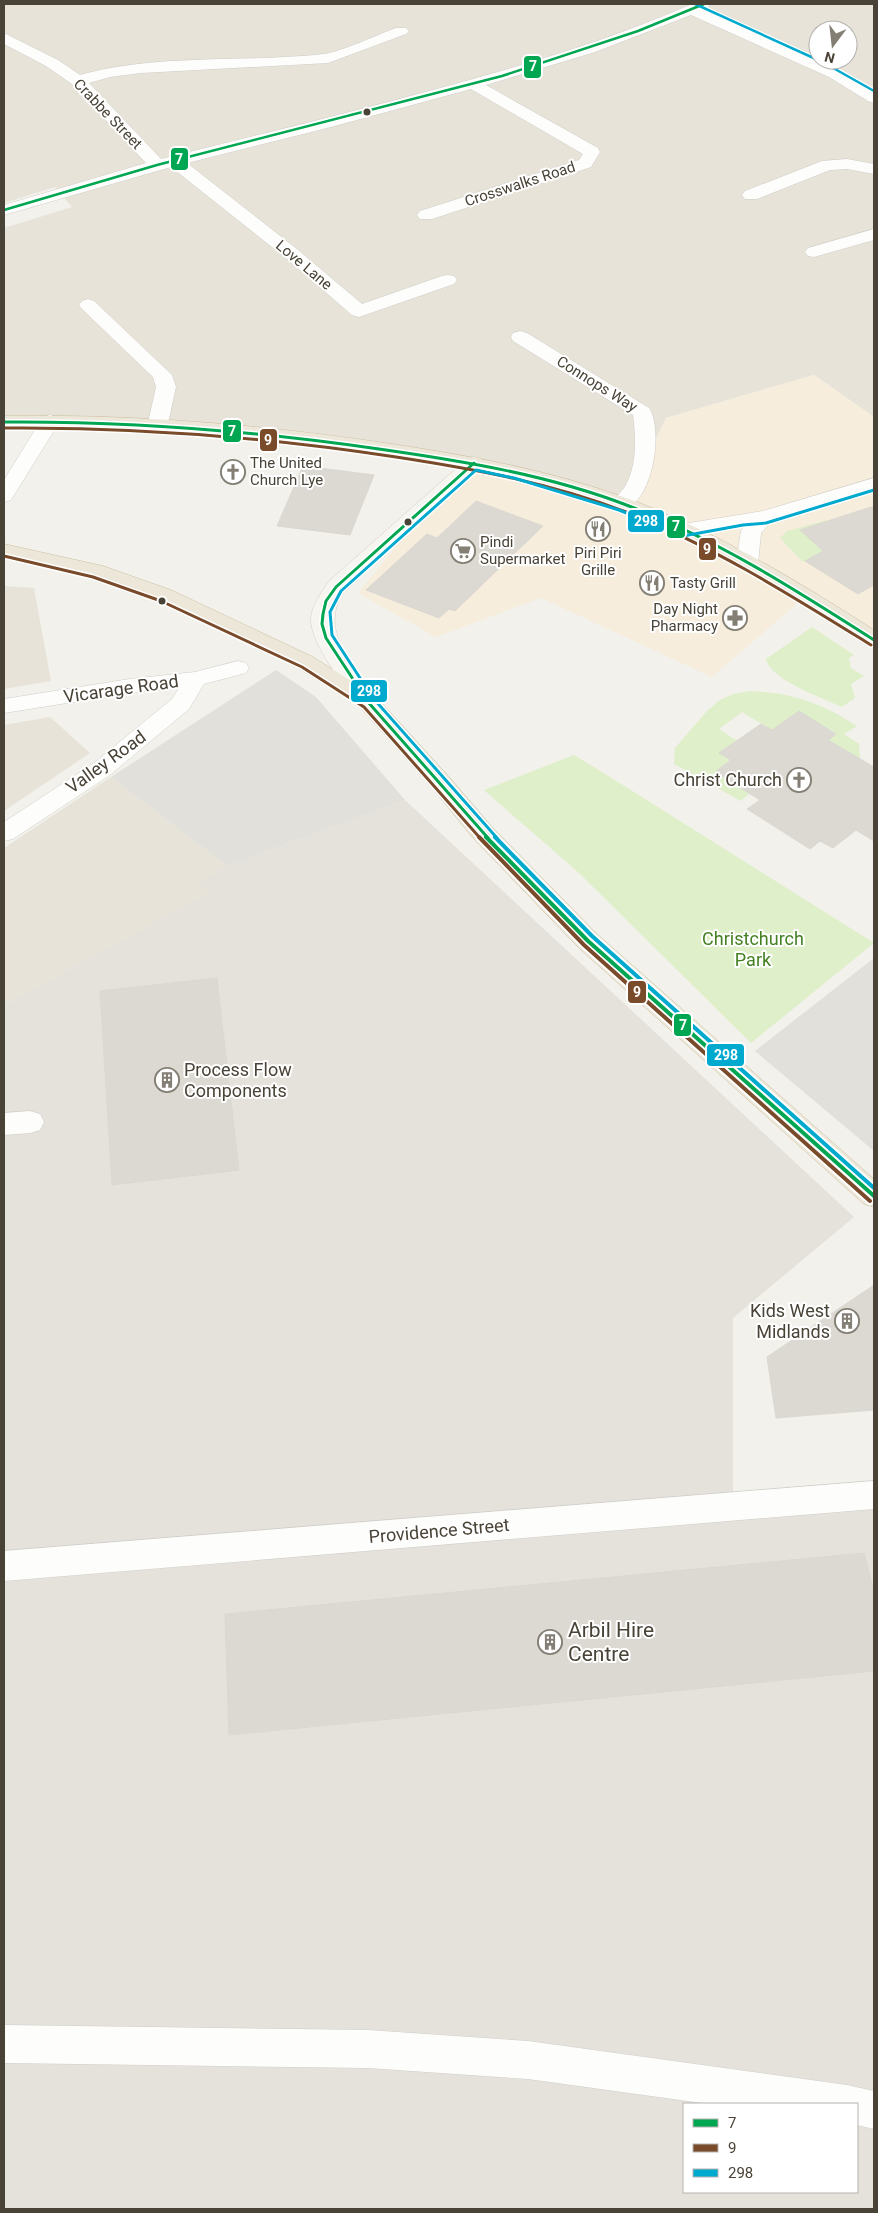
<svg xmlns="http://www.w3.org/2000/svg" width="878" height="2213" font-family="Roboto,sans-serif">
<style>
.residential{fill:#e7e3d8;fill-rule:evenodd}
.commercial{fill:#f6eddd}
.industrial{fill:#e5e2dc;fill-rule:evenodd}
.green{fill:#deefc9}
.parking{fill:#e1e0da}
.building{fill:#dcd9d3;stroke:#dad8d1}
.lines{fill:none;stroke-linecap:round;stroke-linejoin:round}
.street-casing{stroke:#d0cec8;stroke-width:1}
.secondary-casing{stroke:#d2cec1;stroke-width:1}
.highway-casing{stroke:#ccbfa4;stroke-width:1}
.street{fill:#fdfdfc;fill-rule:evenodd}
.secondary{fill:#f7f5ef;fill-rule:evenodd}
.highway{fill:#ede7d9;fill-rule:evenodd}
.bus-1-far2-casing{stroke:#fff;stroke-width:5}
.bus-1-far1-casing{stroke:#fff;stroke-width:6}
.bus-1-casing{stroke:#fff;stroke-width:8}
.bus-2-far1-casing{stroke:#fff;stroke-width:6}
.bus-2-casing{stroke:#fff;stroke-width:8}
.bus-3-far2-casing{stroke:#fff;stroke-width:5}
.bus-3-far1-casing{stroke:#fff;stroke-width:6}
.bus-3-casing{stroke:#fff;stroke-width:8}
.bus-1-far2{stroke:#00a651;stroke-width:2.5}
.bus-1-far1{stroke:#00a651;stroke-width:3}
.bus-1{stroke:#00a651;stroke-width:4}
.bus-2-far1{stroke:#7a4b2a;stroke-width:3}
.bus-2{stroke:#7a4b2a;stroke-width:4}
.bus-3-far2{stroke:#00a9ce;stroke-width:2.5}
.bus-3-far1{stroke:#00a9ce;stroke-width:3}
.bus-3{stroke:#00a9ce;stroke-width:4}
.bus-dot{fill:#494236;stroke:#fff;stroke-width:2}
.labels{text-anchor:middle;stroke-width:4;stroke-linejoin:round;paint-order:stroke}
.far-street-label{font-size:15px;fill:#494236;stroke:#fff}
.far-poi-label{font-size:15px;fill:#494236;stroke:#fff;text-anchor:start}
.street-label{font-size:18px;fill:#494236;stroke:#fff}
.poi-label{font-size:18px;fill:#494236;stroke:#fff;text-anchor:end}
.park-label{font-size:18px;fill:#448123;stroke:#fff}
.near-poi-label{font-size:21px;fill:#494236;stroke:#fff;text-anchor:start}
.line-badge{stroke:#fff;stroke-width:2}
.badge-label{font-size:14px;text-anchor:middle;font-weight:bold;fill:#fff}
</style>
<rect width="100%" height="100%" fill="#f2f1eb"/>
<!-- residential -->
<path class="residential" d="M4 4H874V417L814 375 666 418 644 463 621 504 516 472 332 441 50 421 4 422V228L72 207 55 187 4 203ZM818 30H848V60H818Z
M4 586 34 588 51 681 4 689Z
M50 717 90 753 4 811V725Z
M111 777 227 866 199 882 211 892 4 1005V848Z"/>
<!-- commercial -->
<path class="commercial" d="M814 375 874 417V640L806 596 712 677 541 598 436 637 358 593 438 495 474 463 621 504 644 463 666 418Z"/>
<!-- industrial -->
<path class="industrial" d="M405 800 854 1217 733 1318V1506L874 1498V2209H4V1005L210 892 198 882 227 866ZM684 2104H857V2192H684Z"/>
<!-- green -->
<path class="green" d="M827 520 828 521 801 531 823 551 803 562 780 538 787 531Z
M812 627 854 655 849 658 851 668 864 676 851 684 855 698 842 707C823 698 770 680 766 659Z
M750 691C793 693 821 703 857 726L844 734 859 744 860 759 849 767 816 748 836 733 799 712 772 730 742 712 719 729 737 741 719 753 731 760 716 772 750 793 741 801 674 764 675 748 707 711 720 700 733 694Z
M574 755 602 772 874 943 751 1043 579 873 484 790Z"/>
<!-- parking -->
<path class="parking" d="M276 670 316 697 405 800 227 866 111 777Z
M874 958V1151L755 1051Z"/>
<!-- building -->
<path class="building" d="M303 466 374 475 350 535 277 526Z
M476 501 543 526 455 611 449 609 439 618 366 590 427 534 437 538Z
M874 506V585L858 594 805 561 823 551 800 530Z
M799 711 836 734 828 740 874 767V841L856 830 833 848 820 841 810 849 747 809 760 800 715 772 731 760 719 753 761 724 772 730Z
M217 978 239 1170 112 1185 100 991Z
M874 1285V1410L776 1418 767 1357Z
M864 1553 874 1592V1671L229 1735 225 1614Z"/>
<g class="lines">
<defs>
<path id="street" d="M692 4H711L704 10 841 71 874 91V103L868 101 829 77 691 15 595 52 486 85 598 148 600 152 591 167 432 219H420L417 215 420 211 579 160 583 154 471 89 331 127 187 163 298 250 362 304 442 276 448 275 454 276 457 280 454 284 359 317 352 315 286 258 171 167 4 215V205L146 163 72 84 46 66 4 44V33L58 60 80 75C159 53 243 63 324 54 341 52 377 35 396 28H406L409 31 406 34 328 63 141 73 110 77 89 83 161 159C251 137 340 115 429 91 518 67 608 41 692 4Z
M847 159 874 164V174L847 169 830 170 757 199H745L742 195 745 191 822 161Z
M874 229V240L814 257 808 256 805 252 808 248Z
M88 299 94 301 172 375 176 387 168 423 165 427 158 429 151 427 148 423 156 387 153 377 82 309 79 305 82 301Z
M520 331 527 333 649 408C665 431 651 518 614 508L611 504C615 497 622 492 626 485 637 464 636 438 633 415L513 341 511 337 513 333Z
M50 415 57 417 60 421 11 500 4 502V480L43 417Z
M874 478V490L772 521 761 533 758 563 755 568 747 569 739 568 736 563 741 531 745 525 683 536 676 534 673 530 676 526 683 524 763 511Z
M238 661 246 663 249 668 246 673 204 684 189 709 110 775 13 839 4 841V822L94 763 172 699 179 688 130 693 4 713V699L130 679 195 672Z
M30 1111 40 1114 44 1122 40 1130 30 1133 4 1135V1113Z
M874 1481V1509L4 1581V1551Z
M4 2025 368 2030 528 2041 847 2085 874 2091V2129L857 2125V2104H709L528 2079 368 2068 4 2063Z"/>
<path id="secondary" d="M474 457 481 459 484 463 481 467 344 592C316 632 358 669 379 702L376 707 368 709 360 707C345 686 309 643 311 617 313 604 321 593 328 582L467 459Z"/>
<path id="highway" d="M4 416C130 414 254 424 378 442 466 455 553 470 637 502 720 534 799 582 874 630V647L866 645C789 595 709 545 623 511 543 480 460 466 376 454 252 436 129 426 4 428Z
M4 544 103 566 171 590 313 657 376 697 451 779 491 826 597 934 874 1179V1207L864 1204 579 948 473 838 435 791 360 707 297 667 155 600 89 576 4 556Z"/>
</defs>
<!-- street casing -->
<use href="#street" class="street-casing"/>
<!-- secondary casing -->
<use href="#secondary" class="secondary-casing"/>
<!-- highway casing -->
<use href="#highway" class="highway-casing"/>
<!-- street -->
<use href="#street" class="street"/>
<!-- secondary -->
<use href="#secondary" class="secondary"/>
<!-- highway -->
<use href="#highway" class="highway"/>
<defs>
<path id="bus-1-far2" d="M4 210 157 165 502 76 638 31 704 4"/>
<path id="bus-1-far1" d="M4 422C130 421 254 431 379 449 463 461 549 475 629 506 716 539 796 590 874 640
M474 463 336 587 326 601 323 614 322 624 326 638 368 702 488 838"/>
<path id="bus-1" d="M486 837 588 941 874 1196"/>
<path id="bus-2-far1" d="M4 428C135 427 266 437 396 457 474 469 552 483 626 512 713 546 792 596 871 645
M4 556 93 577 161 601 302 667 364 707 480 838"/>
<path id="bus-2" d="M479 837 584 945 870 1201"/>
<path id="bus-3-far2" d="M695 4 818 60
M819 60 874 91"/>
<path id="bus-3-far1" d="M497 838 373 698 332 635 330 612 341 591 476 470 514 478 619 510 683 536 743 525 766 523 874 490"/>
<path id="bus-3" d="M495 837 592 936 874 1188"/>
</defs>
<!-- bus-1-far2 casing -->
<use href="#bus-1-far2" class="bus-1-far2-casing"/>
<!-- bus-1-far1 casing -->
<use href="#bus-1-far1" class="bus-1-far1-casing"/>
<!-- bus-1 casing -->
<use href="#bus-1" class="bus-1-casing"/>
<!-- bus-2-far1 casing -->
<use href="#bus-2-far1" class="bus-2-far1-casing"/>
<!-- bus-2 casing -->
<use href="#bus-2" class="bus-2-casing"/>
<!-- bus-3-far2 casing -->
<use href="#bus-3-far2" class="bus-3-far2-casing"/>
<!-- bus-3-far1 casing -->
<use href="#bus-3-far1" class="bus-3-far1-casing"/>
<!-- bus-3 casing -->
<use href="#bus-3" class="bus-3-casing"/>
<!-- bus-1-far2 -->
<use href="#bus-1-far2" class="bus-1-far2"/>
<!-- bus-1-far1 -->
<use href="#bus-1-far1" class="bus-1-far1"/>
<!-- bus-1 -->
<use href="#bus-1" class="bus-1"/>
<!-- bus-2-far1 -->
<use href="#bus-2-far1" class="bus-2-far1"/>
<!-- bus-2 -->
<use href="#bus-2" class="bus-2"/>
<!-- bus-3-far2 -->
<use href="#bus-3-far2" class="bus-3-far2"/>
<!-- bus-3-far1 -->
<use href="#bus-3-far1" class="bus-3-far1"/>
<!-- bus-3 -->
<use href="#bus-3" class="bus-3"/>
</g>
<!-- icons -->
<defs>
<symbol id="church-ring" viewBox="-11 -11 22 22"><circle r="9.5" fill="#fff" stroke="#847f75" stroke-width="1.5"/><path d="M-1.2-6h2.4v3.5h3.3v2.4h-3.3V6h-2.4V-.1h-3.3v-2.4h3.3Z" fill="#847f75"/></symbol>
<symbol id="restaurant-ring" viewBox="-11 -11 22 22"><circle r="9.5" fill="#fff" stroke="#847f75" stroke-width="1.5"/><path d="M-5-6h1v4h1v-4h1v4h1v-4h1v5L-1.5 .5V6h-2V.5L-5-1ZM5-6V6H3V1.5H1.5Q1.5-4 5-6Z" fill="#847f75"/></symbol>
<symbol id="supermarket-ring" viewBox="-11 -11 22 22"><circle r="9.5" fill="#fff" stroke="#847f75" stroke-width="1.5"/><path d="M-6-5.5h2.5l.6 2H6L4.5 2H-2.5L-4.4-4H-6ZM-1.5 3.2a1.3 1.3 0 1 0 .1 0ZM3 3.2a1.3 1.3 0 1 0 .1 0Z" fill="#847f75"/></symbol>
<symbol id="pharmacy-ring" viewBox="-11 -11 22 22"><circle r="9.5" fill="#fff" stroke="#847f75" stroke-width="1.5"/><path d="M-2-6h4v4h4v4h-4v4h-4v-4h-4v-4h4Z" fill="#847f75"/></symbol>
<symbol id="building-ring" viewBox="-11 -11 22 22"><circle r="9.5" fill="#fff" stroke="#847f75" stroke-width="1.5"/><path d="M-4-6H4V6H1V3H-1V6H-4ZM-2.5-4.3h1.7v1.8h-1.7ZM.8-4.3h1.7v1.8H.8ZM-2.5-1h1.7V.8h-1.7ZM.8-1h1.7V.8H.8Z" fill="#847f75"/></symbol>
</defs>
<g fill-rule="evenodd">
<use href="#church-ring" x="219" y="458" width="28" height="28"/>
<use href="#restaurant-ring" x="584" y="515" width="28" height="28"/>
<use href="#supermarket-ring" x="449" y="537" width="28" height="28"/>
<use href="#restaurant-ring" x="638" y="569" width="28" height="28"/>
<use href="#pharmacy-ring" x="721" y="604" width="28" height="28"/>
<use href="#church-ring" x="785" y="766" width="28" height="28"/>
<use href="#building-ring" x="153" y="1066" width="28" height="28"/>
<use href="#building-ring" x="833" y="1307" width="28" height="28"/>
<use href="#building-ring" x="536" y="1628" width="28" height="28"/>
</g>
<!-- markers -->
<g class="bus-dot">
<circle cx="367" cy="112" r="4.5"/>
<circle cx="408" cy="522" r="4.5"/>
<circle cx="162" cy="601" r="4.5"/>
</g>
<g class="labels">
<!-- far-street labels -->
<g class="far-street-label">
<text transform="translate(108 114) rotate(46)" y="5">Crabbe Street</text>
<text transform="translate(520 184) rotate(-18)" y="5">Crosswalks Road</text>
<text transform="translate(304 265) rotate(40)" y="5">Love Lane</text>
<text transform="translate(597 384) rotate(32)" y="5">Connops Way</text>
</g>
<!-- far-poi labels -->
<g class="far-poi-label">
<text x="250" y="468">The United<tspan x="250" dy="17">Church Lye</tspan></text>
<text x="480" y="547">Pindi<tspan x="480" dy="17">Supermarket</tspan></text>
<text x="598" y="558" text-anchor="middle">Piri Piri<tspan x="598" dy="17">Grille</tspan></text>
<text x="670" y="588">Tasty Grill</text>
<text x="718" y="614" text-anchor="end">Day Night<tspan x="718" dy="17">Pharmacy</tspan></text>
</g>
<!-- street labels -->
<g class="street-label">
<text transform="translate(121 689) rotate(-8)" y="6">Vicarage Road</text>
<text transform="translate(106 762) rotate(-36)" y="6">Valley Road</text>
<text transform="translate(439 1531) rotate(-5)" y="6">Providence Street</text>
</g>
<!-- poi labels -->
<g class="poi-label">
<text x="782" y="786">Christ Church</text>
<text x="184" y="1076" text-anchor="start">Process Flow<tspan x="184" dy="21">Components</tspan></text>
<text x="830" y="1317">Kids West<tspan x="830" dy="21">Midlands</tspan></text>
</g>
<!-- park labels -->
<g class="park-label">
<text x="753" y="945">Christchurch<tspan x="753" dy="21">Park</tspan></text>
</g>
<!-- near-poi labels -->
<g class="near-poi-label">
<text x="568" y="1637">Arbil Hire<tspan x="568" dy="24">Centre</tspan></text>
</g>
</g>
<g class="line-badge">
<rect x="523" y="55" width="19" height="24" rx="5" fill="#00a651"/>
<rect x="170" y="147" width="19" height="24" rx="5" fill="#00a651"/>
<rect x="222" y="419" width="20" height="24" rx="5" fill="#00a651"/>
<rect x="259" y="428" width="19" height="24" rx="5" fill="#7a4b2a"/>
<rect x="627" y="509" width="38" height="24" rx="5" fill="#00a9ce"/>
<rect x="666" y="515" width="20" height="24" rx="5" fill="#00a651"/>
<rect x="698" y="537" width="19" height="24" rx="5" fill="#7a4b2a"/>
<rect x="350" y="679" width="38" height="24" rx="5" fill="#00a9ce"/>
<rect x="627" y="980" width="20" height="24" rx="5" fill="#7a4b2a"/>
<rect x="673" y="1013" width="19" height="24" rx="5" fill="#00a651"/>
<rect x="706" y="1043" width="39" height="24" rx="5" fill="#00a9ce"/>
</g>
<g class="badge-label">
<text x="533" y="71">7</text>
<text x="179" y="164">7</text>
<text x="232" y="436">7</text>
<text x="268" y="445">9</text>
<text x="646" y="526">298</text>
<text x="676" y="531">7</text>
<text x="707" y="554">9</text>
<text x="369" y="696">298</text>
<text x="637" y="997">9</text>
<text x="683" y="1030">7</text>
<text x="726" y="1060">298</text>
</g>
<!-- border -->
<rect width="878" height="2213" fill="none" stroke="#494236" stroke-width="10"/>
<!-- legend -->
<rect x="683" y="2103" width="175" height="90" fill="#ffffff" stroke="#b6b3af"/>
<rect x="693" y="2119" width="25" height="8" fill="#00a651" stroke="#b6b3af"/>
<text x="728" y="2128" font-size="15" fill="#494236">7</text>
<rect x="693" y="2144" width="25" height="8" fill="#7a4b2a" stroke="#b6b3af"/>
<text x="728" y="2153" font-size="15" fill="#494236">9</text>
<rect x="693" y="2169" width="25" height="8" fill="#00a9ce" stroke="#b6b3af"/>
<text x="728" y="2178" font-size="15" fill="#494236">298</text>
<!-- north arrow -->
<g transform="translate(833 45) rotate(195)"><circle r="24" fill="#ffffff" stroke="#b6b3af"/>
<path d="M0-4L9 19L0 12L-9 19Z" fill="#847f75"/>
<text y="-8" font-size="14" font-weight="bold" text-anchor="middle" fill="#494236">N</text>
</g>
</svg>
